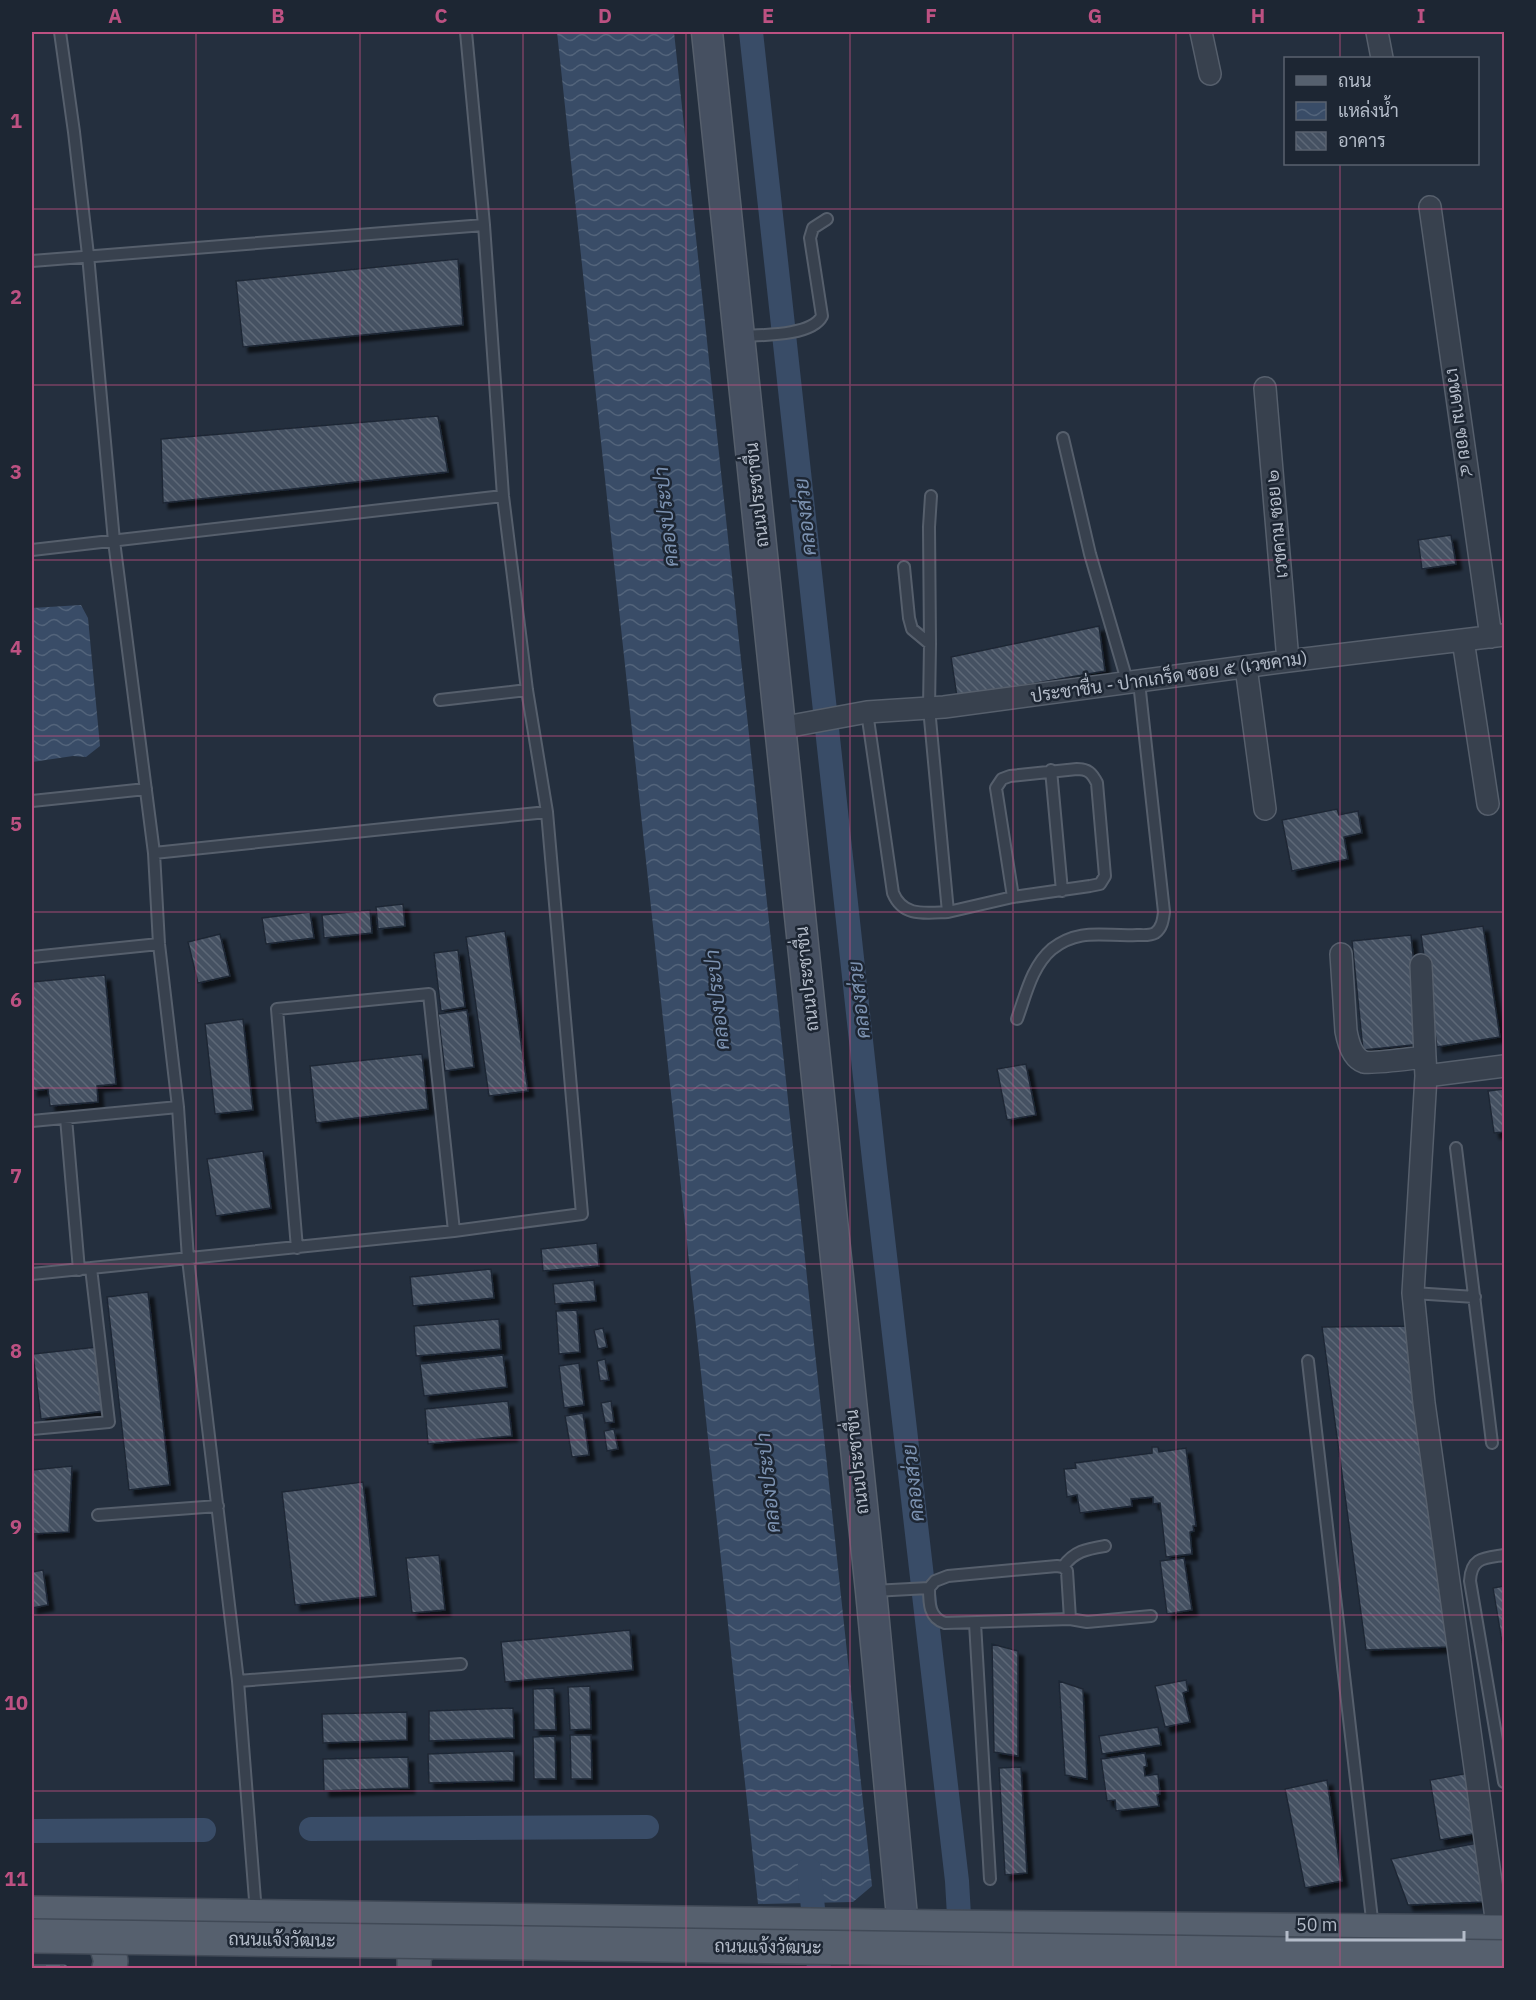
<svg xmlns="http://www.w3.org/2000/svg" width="1536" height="2000" font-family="'IBM Plex Sans',Sarabun,sans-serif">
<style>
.water{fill:url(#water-waves)}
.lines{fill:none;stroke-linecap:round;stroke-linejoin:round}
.canal{stroke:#394c67;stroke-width:24}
.building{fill:url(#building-back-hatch);stroke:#1f2835;stroke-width:1.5;filter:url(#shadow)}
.service-casing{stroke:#565f6c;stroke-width:14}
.minor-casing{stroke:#565f6c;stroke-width:24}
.secondary-casing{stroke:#565f6c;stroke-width:33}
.primary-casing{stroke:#414a57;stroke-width:36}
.service{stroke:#38414e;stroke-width:10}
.minor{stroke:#38414e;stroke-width:21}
.secondary{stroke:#465061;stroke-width:30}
.primary{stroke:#56606e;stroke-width:33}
.rail-casing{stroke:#5a6575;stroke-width:7}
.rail{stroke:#1d2633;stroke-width:4.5;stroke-dasharray:14;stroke-linecap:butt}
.primary-bridge-casing{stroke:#414a57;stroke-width:36;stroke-linecap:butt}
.primary-bridge{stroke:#56606e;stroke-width:33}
.grid{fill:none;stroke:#bd5182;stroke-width:1.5;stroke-opacity:0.55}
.labels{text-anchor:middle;stroke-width:5;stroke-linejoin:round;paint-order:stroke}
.street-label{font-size:18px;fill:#b4bcc9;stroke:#1d2633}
.water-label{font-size:20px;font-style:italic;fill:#7c92b1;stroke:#1d2633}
.neatline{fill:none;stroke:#bd5182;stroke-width:2}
.grid-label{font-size:20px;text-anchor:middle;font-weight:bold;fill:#bd5182}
</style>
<defs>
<pattern id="water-waves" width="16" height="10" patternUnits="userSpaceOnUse" patternTransform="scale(1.5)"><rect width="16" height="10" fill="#394c67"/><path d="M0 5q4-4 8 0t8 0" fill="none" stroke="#53647b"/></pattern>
<pattern id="building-back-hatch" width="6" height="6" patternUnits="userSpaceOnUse" patternTransform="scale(1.5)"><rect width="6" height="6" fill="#455162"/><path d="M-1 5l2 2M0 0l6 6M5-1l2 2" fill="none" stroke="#5d6877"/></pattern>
<filter id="shadow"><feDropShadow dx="5.5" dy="5.5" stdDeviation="1.5" flood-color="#0009"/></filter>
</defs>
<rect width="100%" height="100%" fill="#242f3e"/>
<!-- water -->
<path class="water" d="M557 32H674L872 1886 853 1902 758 1904Z
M81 605 88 618 100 746 86 757 73 756 32 762V608Z"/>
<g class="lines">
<!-- canal -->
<path class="canal" d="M751 32 875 1169 957 1881 962 1968
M311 1829 647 1827
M32 1831 204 1830
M809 1869 819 1968"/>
</g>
<!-- building -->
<path class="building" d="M458 259 463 325 243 347 236 281Z
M438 416 448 472 163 503 161 439Z
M1451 535 1456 564 1422 569 1418 540Z
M1099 626 1105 671 957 697 951 657Z
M1337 809 1339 815 1358 811 1362 833 1344 837 1348 859 1292 871 1282 820Z
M403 904 405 926 378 929 376 907Z
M370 910 372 933 324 938 322 915Z
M310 912 314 938 266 944 262 918Z
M1483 926 1500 1037 1437 1047 1421 935Z
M505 931 528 1091 489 1096 466 937Z
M220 934 230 976 198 983 188 942Z
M1411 935 1422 1044 1363 1050 1352 941Z
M458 950 465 1007 441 1011 434 953Z
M105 975 116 1084 97 1086 98 1102 50 1106 48 1089 32 1091V982Z
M467 1010 474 1067 445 1071 438 1014Z
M243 1019 253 1110 215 1114 205 1024Z
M422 1054 428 1109 316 1123 310 1066Z
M1026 1064 1036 1115 1007 1120 997 1069Z
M1504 1089V1132L1494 1133 1488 1091Z
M263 1151 271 1208 216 1216 207 1159Z
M597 1243 599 1266 543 1271 541 1249Z
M491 1269 494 1298 413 1306 410 1277Z
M594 1280 596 1301 555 1304 553 1284Z
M148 1292 170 1485 129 1490 107 1297Z
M577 1310 580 1352 559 1354 556 1311Z
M499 1319 501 1349 416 1356 414 1326Z
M1408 1326 1449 1647 1366 1650 1322 1327Z
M603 1328 607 1347 598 1349 594 1330Z
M97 1347 104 1411 41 1419 33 1354Z
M503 1355 507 1387 424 1396 420 1364Z
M605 1359 609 1380 600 1381 597 1361Z
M579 1363 584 1405 564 1408 559 1366Z
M508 1401 512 1436 428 1444 425 1409Z
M611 1401 614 1422 605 1423 601 1403Z
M583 1413 589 1455 572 1457 565 1416Z
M614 1429 618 1449 607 1451 604 1431Z
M1152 1447H1158L1159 1452 1186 1448 1196 1526H1193L1194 1531 1190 1532 1192 1554 1166 1557 1160 1503 1153 1504V1497L1131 1499 1132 1506 1080 1513 1077 1495 1067 1497 1064 1469 1076 1468 1075 1463 1152 1453Z
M72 1466 69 1532 32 1534V1470Z
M363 1482 376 1596 295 1605 282 1492Z
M439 1555 445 1610 412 1613 406 1558Z
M1184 1558 1192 1610 1167 1614 1160 1561Z
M43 1570 48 1605 32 1608V1572Z
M1504 1586V1654L1493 1588Z
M630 1630 633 1670 505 1682 501 1642Z
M992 1644 1018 1651V1756L994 1752Z
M1186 1680 1188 1691 1183 1693 1190 1722 1165 1727 1155 1686Z
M1059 1681 1083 1689 1087 1779 1065 1775Z
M590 1686 591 1729 570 1730 568 1687Z
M554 1688 556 1730H534L533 1689Z
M513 1708 514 1738 429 1741V1711Z
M407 1712V1740L323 1743 322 1714Z
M1158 1727 1161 1745 1102 1754 1099 1736Z
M570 1735H591L592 1779H571Z
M555 1736 556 1779H534L533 1737Z
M514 1751V1781L429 1783 428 1754Z
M1145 1753 1147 1766 1144 1767 1145 1776 1158 1774 1160 1794 1157 1795 1159 1806 1116 1811 1115 1800 1107 1801 1101 1759Z
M408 1757 409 1788 324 1791 323 1759Z
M1021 1767 1027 1873 1005 1875 999 1768Z
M1469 1773 1479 1833 1440 1840 1430 1780Z
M1327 1780 1342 1881 1305 1888 1285 1789Z
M1478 1843 1485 1902 1408 1905 1391 1859Z"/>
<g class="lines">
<defs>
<path id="service" d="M60 32 74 132 88 255 114 541 154 853 159 944 178 1107 188 1259 238 1681 256 1913
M32 261 484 225
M742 336C762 335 812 336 822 316L810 238 813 228 827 219
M1063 438 1090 554 1128 684
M32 550 503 496
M904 567 909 618 912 629 930 644
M440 700 527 690
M867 712 893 893C903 917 924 913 948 912L929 708 930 644 929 527 931 496
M1077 769C1088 769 1092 773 1097 783L1105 876 1100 884 1090 886 1013 897 996 788 1002 779 1010 776Z
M1051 770 1062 891
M32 801 146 789
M154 853 547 812
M948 912 1013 897
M32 957 159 944
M1017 1019C1026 994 1032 966 1052 949 1080 927 1105 937 1137 935 1143 935 1150 936 1155 933 1162 928 1163 920 1164 912L1139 682
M66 1118 79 1270
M32 1121 178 1107
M1456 1148 1492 1443
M297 1248 277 1009 429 994 454 1231
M32 1274 454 1231 582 1214 547 812 527 690 503 496 484 225 466 32
M1413 1293 1475 1297
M1308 1361 1373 1928
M32 1429 109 1422 91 1268
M98 1515 218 1506
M1504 1555C1485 1558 1471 1557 1470 1581L1504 1782
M1063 1567C1074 1551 1087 1549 1105 1546
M873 1591 929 1588 935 1581 948 1576 1057 1566 1063 1567 1067 1571 1070 1619 945 1623C929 1618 929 1603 929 1588
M1070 1619 1087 1622 1151 1616
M975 1623 990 1879
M238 1681 461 1664"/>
<path id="minor" d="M1201 32 1210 74
M1377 32 1382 58
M1430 207 1491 637
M1265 388 1288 661
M1463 640 1488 804
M1246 667 1265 809
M780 728 867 712 944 707 1288 661 1504 635
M1341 954 1346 1031C1348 1042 1352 1058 1364 1062 1372 1064 1414 1058 1425 1057L1426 1076 1413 1293 1424 1403 1498 1932
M1421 965 1425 1057
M1426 1076 1504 1066"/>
<path id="secondary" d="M707 32 871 1591 903 1927"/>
<path id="primary" d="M32 1913 942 1927 1504 1932
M82 1923 102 1932 111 1961 109 1968
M414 1968V1957L425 1936 444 1928"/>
</defs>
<!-- service casing -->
<use href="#service" class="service-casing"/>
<!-- minor casing -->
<use href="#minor" class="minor-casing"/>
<!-- secondary casing -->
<use href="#secondary" class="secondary-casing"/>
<!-- primary casing -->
<use href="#primary" class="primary-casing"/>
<!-- service -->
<use href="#service" class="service"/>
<!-- minor -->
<use href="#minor" class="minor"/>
<!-- secondary -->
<use href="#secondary" class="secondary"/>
<!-- primary -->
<use href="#primary" class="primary"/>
<defs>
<path id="rail" d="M32 1968H64"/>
</defs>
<!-- rail casing -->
<use href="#rail" class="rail-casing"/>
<!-- rail -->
<use href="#rail" class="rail"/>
<defs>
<path id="primary-bridge" d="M32 1936 1504 1957"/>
</defs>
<!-- primary-bridge casing -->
<use href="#primary-bridge" class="primary-bridge-casing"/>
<!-- primary-bridge -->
<use href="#primary-bridge" class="primary-bridge"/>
</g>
<!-- grid -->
<path class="grid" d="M196 32V1968M360 32V1968M523 32V1968M686 32V1968M850 32V1968M1013 32V1968M1176 32V1968M1340 32V58M1340 164V1968M32 209H1504M32 385H1504M32 560H1504M32 736H1504M32 912H1504M32 1088H1504M32 1264H1504M32 1440H1504M32 1615H1504M32 1791H1504"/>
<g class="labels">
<!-- street labels -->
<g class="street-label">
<text transform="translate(1460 422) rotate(82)" y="6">เวชคาม ซอย ๔</text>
<text transform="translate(757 495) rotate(-96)" y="6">ถนนประชาชื่น</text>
<text transform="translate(1277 524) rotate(-95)" y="6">เวชคาม ซอย ๒</text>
<text transform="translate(1169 677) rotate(-8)" y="6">ประชาชื่น - ปากเกร็ด ซอย ๕ (เวชคาม)</text>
<text transform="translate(807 979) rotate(-96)" y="6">ถนนประชาชื่น</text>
<text transform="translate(857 1462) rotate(-96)" y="6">ถนนประชาชื่น</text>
<text transform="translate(282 1940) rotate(1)" y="6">ถนนแจ้งวัฒนะ</text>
<text transform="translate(768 1947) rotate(1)" y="6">ถนนแจ้งวัฒนะ</text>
</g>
<!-- water labels -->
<g class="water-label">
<text transform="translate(666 517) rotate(-96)" y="7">คลองประปา</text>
<text transform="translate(805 517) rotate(-96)" y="7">คลองส่วย</text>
<text transform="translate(717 1000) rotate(-96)" y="7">คลองประปา</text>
<text transform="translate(859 1000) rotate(-96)" y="7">คลองส่วย</text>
<text transform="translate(768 1483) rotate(-96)" y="7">คลองประปา</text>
<text transform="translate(913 1483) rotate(-96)" y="7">คลองส่วย</text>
</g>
</g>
<!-- border -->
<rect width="1536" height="2000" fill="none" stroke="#1d2633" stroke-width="66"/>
<!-- legend -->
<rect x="1284" y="57" width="195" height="108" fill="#1d2633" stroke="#59626f" stroke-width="1.5"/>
<rect x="1296" y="76" width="30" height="9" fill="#56606e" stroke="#59626f" stroke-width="1.5"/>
<text x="1338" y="87" font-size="18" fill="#b4bcc9">ถนน</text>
<rect x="1296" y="102" width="30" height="18" fill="url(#water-waves)" stroke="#59626f" stroke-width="1.5"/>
<text x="1338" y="117" font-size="18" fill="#b4bcc9">แหล่งน้ำ</text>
<rect x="1296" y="132" width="30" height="18" fill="url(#building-back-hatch)" stroke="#59626f" stroke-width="1.5"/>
<text x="1338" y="147" font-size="18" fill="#b4bcc9">อาคาร</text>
<!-- scale -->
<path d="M1287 1931v9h177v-9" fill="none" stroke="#b4bcc9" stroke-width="3"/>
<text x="1296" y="1931" font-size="18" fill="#b4bcc9" stroke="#1d2633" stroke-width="4.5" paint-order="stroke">50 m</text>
<rect x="33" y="33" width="1470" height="1934" class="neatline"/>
<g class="grid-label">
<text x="115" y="23">A</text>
<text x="278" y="23">B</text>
<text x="441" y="23">C</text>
<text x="605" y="23">D</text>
<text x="768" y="23">E</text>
<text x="931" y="23">F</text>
<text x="1095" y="23">G</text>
<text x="1258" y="23">H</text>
<text x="1421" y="23">I</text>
<text x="16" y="128">1</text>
<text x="16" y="304">2</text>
<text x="16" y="479">3</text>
<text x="16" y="655">4</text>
<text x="16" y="831">5</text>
<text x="16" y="1007">6</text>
<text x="16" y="1183">7</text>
<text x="16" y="1358">8</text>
<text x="16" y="1534">9</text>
<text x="16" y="1710">10</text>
<text x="16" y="1886">11</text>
</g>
</svg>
